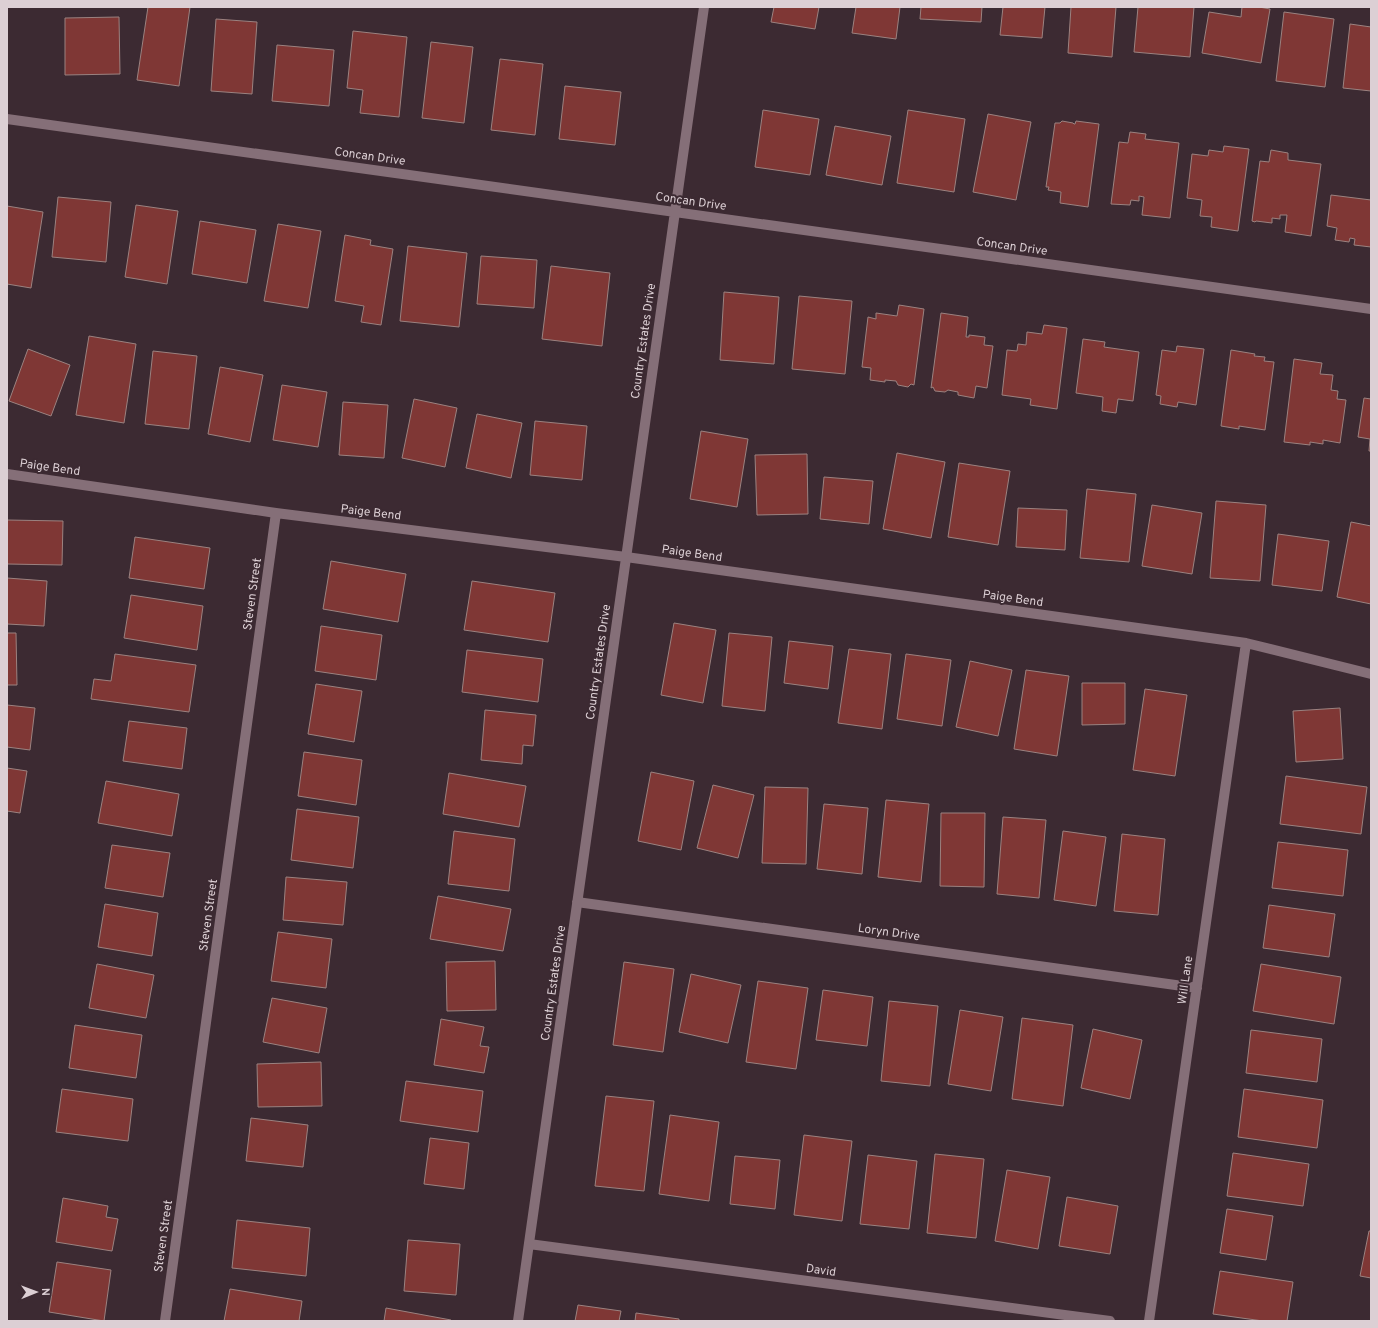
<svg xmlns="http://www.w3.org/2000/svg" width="1378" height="1328" font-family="Overpass,sans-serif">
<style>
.building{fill:#7f3735;stroke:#9b8280}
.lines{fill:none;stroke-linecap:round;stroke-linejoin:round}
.minor{stroke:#856f78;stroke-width:10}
.labels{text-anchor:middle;stroke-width:4;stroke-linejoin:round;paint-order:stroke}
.street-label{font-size:12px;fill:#dccfd4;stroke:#3c2a32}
</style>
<rect width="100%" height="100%" fill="#3c2a32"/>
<!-- building -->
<path class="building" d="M148 7H190L179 86 137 80Z
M774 7H819L815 29 771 22Z
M856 7H900L896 39 852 33Z
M921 7H982L981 22 920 19Z
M1003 7H1045L1042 38 1000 35Z
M1071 7H1116L1112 57 1068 53Z
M1138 7H1194L1190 57 1134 52Z
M1242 7H1259L1270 9 1261 63 1202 53 1209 12 1241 17Z
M1284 12 1334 19 1325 87 1276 81Z
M119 17 120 74 65 75V18Z
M216 19 257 22 252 94 211 91Z
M1350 24 1371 27V91L1343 88Z
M353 31 407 37 399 117 360 113 363 90 347 88Z
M431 42 473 47 464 123 422 118Z
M277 45 334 50 329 106 272 101Z
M500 59 543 64 535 135 491 130Z
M565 86 621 92 615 145 559 139Z
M763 110 819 119 810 175 755 167Z
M908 110 965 119 954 192 897 183Z
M988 114 1031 122 1016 200 973 192Z
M1062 121 1073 123 1074 124H1075L1076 121 1099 124 1088 207 1060 203 1061 192 1048 190 1049 187H1046L1055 123H1060Z
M835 126 891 136 882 185 826 175Z
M1130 132 1146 134 1145 139 1179 143 1170 218 1142 215 1144 197 1139 196V201L1131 200 1130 205 1111 204 1119 142 1128 143Z
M1224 146 1249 149 1238 231 1211 227 1212 217 1200 216 1202 200 1187 198 1192 154 1208 156 1209 150 1223 152Z
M1271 150 1288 153V160L1321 164 1311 236 1285 232 1287 215H1280V219L1272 218V223L1256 221 1255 222 1252 221 1260 161 1269 162Z
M1331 195 1371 200V247L1354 245 1355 239 1350 238 1349 242 1335 240 1337 228 1327 226Z
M58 197 111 202 106 262 52 257Z
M136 205 178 211 167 284 125 277Z
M7 206 43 212 31 288 7 284Z
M200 221 256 230 247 283 192 274Z
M278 224 321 231 308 308 264 301Z
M345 235 371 240 370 245 393 249 381 325 361 322 364 306 335 301Z
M408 246 467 253 459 327 400 321Z
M481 256 537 260 534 308 477 304Z
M551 266 610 273 602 346 542 339Z
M724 292 779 297 774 364 720 360Z
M799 296 852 301 845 374 792 369Z
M899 305 924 309 914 385 911 384 908 387 898 385 896 381 885 380V382L870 380 871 368 862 367 868 317 876 319V313L897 316Z
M941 313 968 317 966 337H969V335L985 337 984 345 993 346 987 388 976 386 974 398 958 395V392L948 390 945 392 935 391 933 387 931 388Z
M1044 325 1067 328 1057 409 1030 405 1031 399 1002 395 1007 350 1017 351 1018 344 1026 345 1027 332 1042 334Z
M89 336 136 344 124 423 76 415Z
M1083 339 1105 342 1104 347 1139 352 1133 401 1118 399 1116 413 1102 411 1103 397 1076 393Z
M1177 346 1204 349 1196 405 1178 402 1177 407 1160 404 1161 396 1156 395 1162 350 1176 352Z
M28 349 70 365 51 416 9 401Z
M1231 350 1255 354 1254 356 1265 357 1264 361 1274 362 1265 430 1239 426V429L1221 426Z
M153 351 197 356 189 429 145 424Z
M1294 359 1322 363 1320 374 1333 375 1331 390 1338 391 1337 399 1346 400 1340 443 1323 440V444L1310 442V445L1284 442Z
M220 367 263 375 250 442 208 434Z
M282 385 327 392 318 447 273 440Z
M1364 398 1371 399V451H1369L1370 439 1358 437Z
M414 399 457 408 445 467 402 458Z
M343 402 388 405 384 458 339 455Z
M477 414 522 423 511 478 466 468Z
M535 421 587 426 582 480 530 475Z
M701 431 748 439 737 507 690 499Z
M897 453 945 462 931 538 883 529Z
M807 454 808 514 757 515 755 455Z
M959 463 1010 471 998 545 948 537Z
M824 477 873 481 869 524 820 519Z
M1087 489 1136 494 1129 562 1080 558Z
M1216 501 1266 505 1260 581 1210 578Z
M1152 505 1202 513 1192 574 1142 566Z
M1018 508 1067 510 1065 550 1016 547Z
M7 520 63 521 62 565 7 564Z
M1351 522 1371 526V604L1337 597Z
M1278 534 1329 541 1322 591 1272 585Z
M135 537 210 548 204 589 129 578Z
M331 561 406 574 398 622 323 609Z
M7 578 47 581 44 626 7 624Z
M472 581 555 593 548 642 464 630Z
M131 595 203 606 197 650 124 638Z
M674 623 716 630 703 703 661 695Z
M321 626 382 635 376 680 315 671Z
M7 633H16L17 685H7Z
M729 633 772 637 765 711 722 706Z
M789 641 833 646 828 689 784 683Z
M849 649 891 654 882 729 838 723Z
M467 650 543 659 538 702 462 692Z
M115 654 196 665 189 712 91 699 94 679 111 681Z
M906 654 951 660 942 726 897 719Z
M970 661 1012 670 998 736 956 727Z
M1026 670 1069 676 1057 756 1014 749Z
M1082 683H1125V724L1082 725Z
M316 684 362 691 354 742 308 734Z
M1145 689 1187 695 1175 776 1133 770Z
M7 705 35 708 30 750 7 747Z
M1340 708 1343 759 1296 762 1293 711Z
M485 710 536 715 533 746 523 745 522 764 481 760Z
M129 721 187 728 182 769 123 761Z
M304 752 362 760 356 805 298 796Z
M7 768 27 771 20 813 7 811Z
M651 772 694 781 681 850 638 841Z
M449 773 526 786 519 827 443 814Z
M1286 776 1367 787 1361 834 1280 824Z
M106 781 179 794 172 836 98 823Z
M713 785 754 795 738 858 697 848Z
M765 787 808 788 806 864 762 863Z
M886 800 929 804 921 882 878 877Z
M824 804 868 808 862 874 817 869Z
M297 809 359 817 353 868 291 860Z
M941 813H985L984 887 940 886Z
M1003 817 1046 820 1039 898 997 894Z
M454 831 515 839 509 891 448 884Z
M1063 831 1106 837 1096 906 1054 900Z
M1122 834 1165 839 1158 915 1114 911Z
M1278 842 1348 850 1343 896 1272 888Z
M112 845 170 853 163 897 105 888Z
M286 877 347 882 343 925 283 920Z
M438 896 511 909 503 951 430 939Z
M105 904 158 913 152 956 98 947Z
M1269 905 1335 914 1329 957 1263 948Z
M278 932 332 939 326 988 271 981Z
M495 961 496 1010 447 1011 446 962Z
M624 962 674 969 663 1052 613 1045Z
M97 964 154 975 146 1018 89 1008Z
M1261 964 1341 977 1334 1024 1253 1011Z
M691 974 741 985 728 1043 679 1032Z
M758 981 808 988 796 1069 746 1062Z
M823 990 873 997 867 1046 816 1040Z
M272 998 327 1008 319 1053 263 1042Z
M889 1001 938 1006 930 1086 881 1081Z
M960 1010 1003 1017 991 1091 948 1084Z
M1022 1018 1073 1025 1063 1106 1012 1099Z
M441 1019 484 1027 480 1046 489 1047 484 1073 434 1065Z
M75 1025 142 1035 136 1078 69 1068Z
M1093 1029 1142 1040 1130 1099 1081 1088Z
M1251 1030 1322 1039 1317 1082 1246 1073Z
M321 1062 322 1106 258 1107 257 1064Z
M406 1081 483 1091 478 1132 400 1121Z
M62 1089 133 1099 128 1141 56 1132Z
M1244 1089 1323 1100 1317 1148 1238 1137Z
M606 1096 654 1101 644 1191 595 1186Z
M670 1115 719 1122 709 1201 659 1194Z
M251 1118 308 1125 303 1167 246 1161Z
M804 1135 852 1141 842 1221 794 1215Z
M430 1138 469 1143 464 1189 424 1184Z
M1233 1153 1309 1164 1303 1206 1227 1196Z
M935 1154 984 1159 976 1238 927 1233Z
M868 1155 917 1161 909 1229 860 1224Z
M735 1156 780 1160 775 1209 730 1204Z
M1007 1170 1050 1177 1038 1249 995 1241Z
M1067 1197 1118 1206 1110 1254 1059 1246Z
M63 1198 108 1206 106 1217 118 1219 112 1251 56 1242Z
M1227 1209 1273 1216 1266 1260 1220 1253Z
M237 1220 310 1228 306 1276 232 1268Z
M1369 1231H1371V1278L1360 1276Z
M408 1240 460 1244 456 1295 404 1291Z
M57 1262 111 1270 104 1321 49 1312Z
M1220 1271 1293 1282 1287 1321H1263L1213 1314Z
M230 1289 302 1301 299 1321H224Z
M578 1305 621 1311 619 1321H575Z
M386 1308 451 1320 450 1321H384Z
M636 1313 679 1319V1321H635Z"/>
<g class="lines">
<!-- minor -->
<path class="minor" d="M7 119 1371 309
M7 474 276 513 626 557 1246 643 1371 674
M577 902 1197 988
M529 1244 1110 1321
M165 1321 276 513
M518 1321 704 7
M1149 1321 1246 643"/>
</g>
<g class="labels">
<!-- street labels -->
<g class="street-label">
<text transform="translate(370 156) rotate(8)" y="4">Concan Drive</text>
<text transform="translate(691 201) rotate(8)" y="4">Concan Drive</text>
<text transform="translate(1012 246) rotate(8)" y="4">Concan Drive</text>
<text transform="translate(643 341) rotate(-82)" y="4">Country Estates Drive</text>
<text transform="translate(50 467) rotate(8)" y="4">Paige Bend</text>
<text transform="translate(371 512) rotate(7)" y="4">Paige Bend</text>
<text transform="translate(692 553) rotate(8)" y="4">Paige Bend</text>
<text transform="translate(252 594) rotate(-82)" y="4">Steven Street</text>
<text transform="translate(1013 598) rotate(8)" y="4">Paige Bend</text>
<text transform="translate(598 662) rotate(-82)" y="4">Country Estates Drive</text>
<text transform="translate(208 915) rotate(-82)" y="4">Steven Street</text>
<text transform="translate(889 932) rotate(8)" y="4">Loryn Drive</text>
<text transform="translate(1185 980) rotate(-82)" y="4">Will Lane</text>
<text transform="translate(553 983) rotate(-82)" y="4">Country Estates Drive</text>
<text transform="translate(163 1236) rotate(-82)" y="4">Steven Street</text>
<text transform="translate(821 1270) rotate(8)" y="4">David</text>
</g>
</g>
<!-- border -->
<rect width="1378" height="1328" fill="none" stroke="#dccfd4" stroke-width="16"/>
<!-- north arrow -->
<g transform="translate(36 1292) rotate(89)" stroke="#3c2a32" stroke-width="3" paint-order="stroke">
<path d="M0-3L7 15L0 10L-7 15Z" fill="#dccfd4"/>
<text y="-6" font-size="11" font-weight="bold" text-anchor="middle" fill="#dccfd4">N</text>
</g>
</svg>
